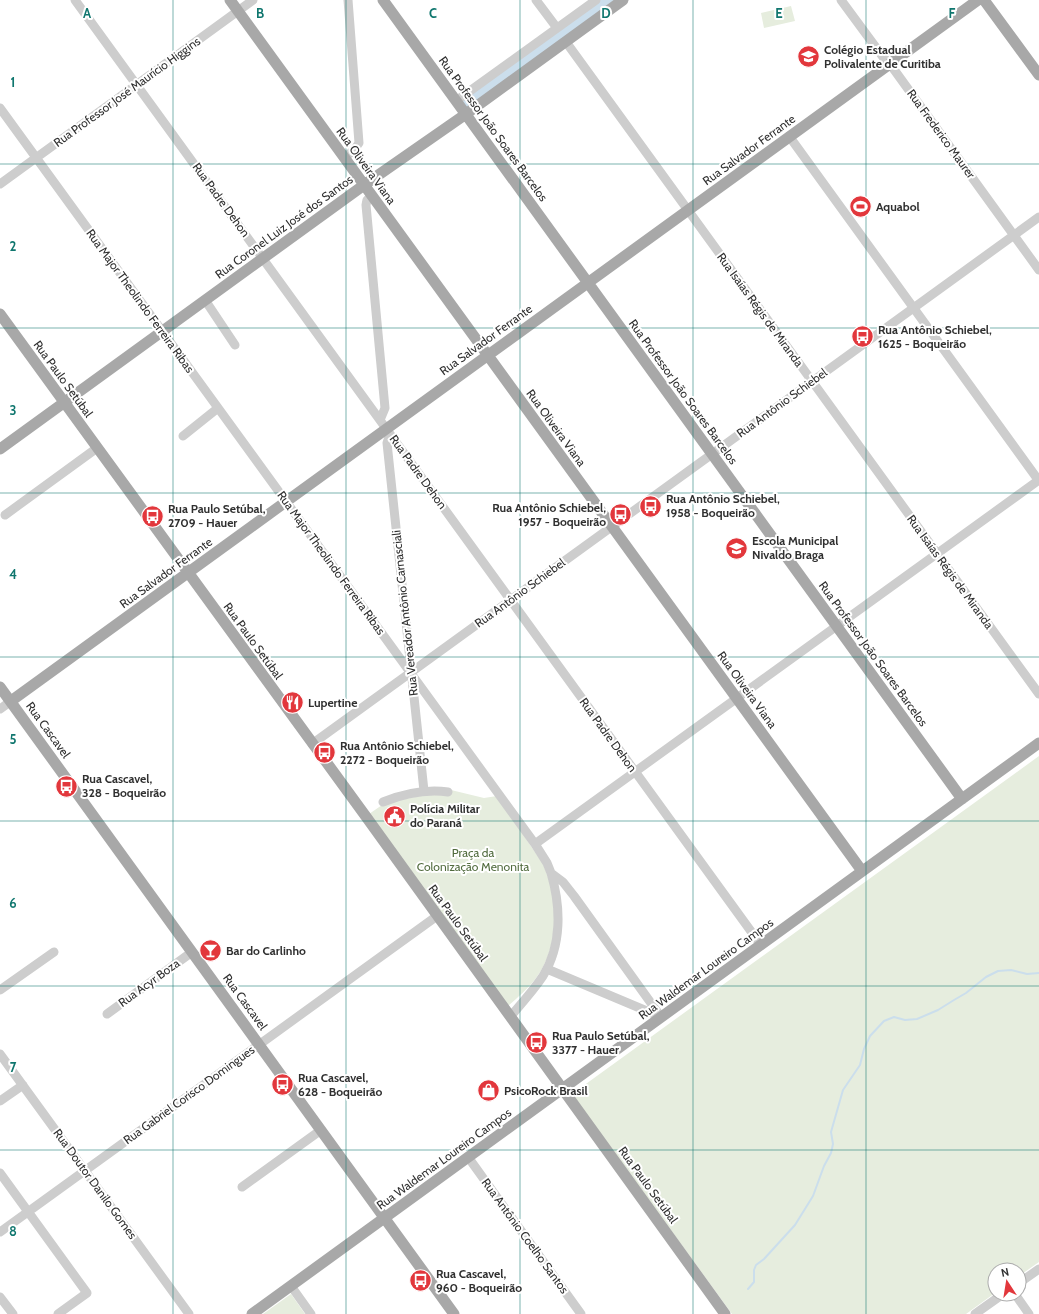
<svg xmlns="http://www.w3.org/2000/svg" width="1039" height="1314" font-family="Cabin,sans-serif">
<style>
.green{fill:#e6edde}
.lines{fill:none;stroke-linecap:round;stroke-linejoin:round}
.stream{stroke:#cbdeec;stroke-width:2}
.river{stroke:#cbdeec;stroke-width:11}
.minor{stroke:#cdcdcd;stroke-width:9}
.major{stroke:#a8a8a8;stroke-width:11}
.grid{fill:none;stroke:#0f766e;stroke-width:1;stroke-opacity:0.55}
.labels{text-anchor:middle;stroke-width:4;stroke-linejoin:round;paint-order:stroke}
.poi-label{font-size:12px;font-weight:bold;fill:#303030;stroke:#fff;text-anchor:start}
.street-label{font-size:12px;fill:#303030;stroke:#fff}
.park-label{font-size:12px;fill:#516b3e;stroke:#fff}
.grid-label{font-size:13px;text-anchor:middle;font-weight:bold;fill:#0f766e;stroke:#fff;stroke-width:4;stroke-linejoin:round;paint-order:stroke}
</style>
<rect width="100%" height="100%" fill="#fff"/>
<!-- green -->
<path class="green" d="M791 6 795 21 764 28 761 13Z
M1039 756V1262L1019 1276V1270H995V1293L966 1314H732L572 1094Z
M451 790 484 798 497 796 543 864C558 899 560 946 536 978 528 989 518 997 508 1006L369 814 385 803Z
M291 1294 305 1314H263Z"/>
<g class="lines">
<!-- stream -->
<path class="stream" d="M748 1289 754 1282V1270L756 1265 764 1259 795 1225 813 1196 824 1166 831 1153 833 1144 831 1132 843 1090 860 1065 864 1049 870 1036 884 1021 894 1017 905 1020 917 1019 938 1010 954 1000 966 993 986 977 998 971 1011 970 1027 974 1039 973"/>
<!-- river -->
<path class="river" d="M468 102 609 0"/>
<!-- minor -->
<path class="minor" d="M75 0 761 945
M536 0 557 28
M841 0 883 57 890 64 1039 270
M566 42 1039 694
M456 101 596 0
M0 108 535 844 547 863 551 873 563 882 574 896 661 1017
M789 136 1039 481
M344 158 354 150 359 143 348 0
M0 184 253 0
M372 196 367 200 366 205 385 408 380 420
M205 300 235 345
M390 434 387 443 424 791
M183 436 218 408
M5 515 97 448
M0 709 11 701
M312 744 1039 217
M383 802C403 794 426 789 448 792
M535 844 1039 480
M547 969 661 1017
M0 990 54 952
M107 1014 192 952
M510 1017C521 1004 533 991 543 976 562 945 561 907 551 873
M0 1054 189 1314
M0 1101 23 1085
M468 1157 581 1314
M0 1173 87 1293 58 1314
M242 1187 321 1130
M0 1232 437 916
M1019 1283 1039 1269
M291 1286 311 1314
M1015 1294 1029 1314
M0 1297 13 1314
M975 1314 1003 1294"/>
<!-- major -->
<path class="major" d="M230 0 862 871
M383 0 962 799
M984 0 1039 75
M0 314 367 818 725 1314
M0 449 364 185 466 114 623 0
M0 687 454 1314
M11 701 978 0
M252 1314 1039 743"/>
</g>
<!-- grid -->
<path class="grid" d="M173 0V1314M346 0V1314M520 0V1314M693 0V1314M866 0V1314M0 164H1039M0 328H1039M0 493H1039M0 657H1039M0 821H1039M0 986H1039M0 1150H1039"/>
<!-- icons -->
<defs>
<symbol id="school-disc" viewBox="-11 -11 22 22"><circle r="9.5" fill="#e2373c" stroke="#fff"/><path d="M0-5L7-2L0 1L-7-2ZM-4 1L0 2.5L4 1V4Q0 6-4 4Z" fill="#fff"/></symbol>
<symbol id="stadium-disc" viewBox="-11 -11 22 22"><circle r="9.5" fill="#e2373c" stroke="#fff"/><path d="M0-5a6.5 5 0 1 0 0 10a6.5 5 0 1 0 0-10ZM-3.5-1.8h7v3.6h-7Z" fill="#fff"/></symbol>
<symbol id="bus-disc" viewBox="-11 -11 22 22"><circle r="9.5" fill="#e2373c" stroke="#fff"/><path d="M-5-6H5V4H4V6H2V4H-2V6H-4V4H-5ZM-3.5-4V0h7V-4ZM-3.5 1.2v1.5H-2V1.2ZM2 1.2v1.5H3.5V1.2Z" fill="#fff"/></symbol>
<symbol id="restaurant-disc" viewBox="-11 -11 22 22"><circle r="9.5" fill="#e2373c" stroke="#fff"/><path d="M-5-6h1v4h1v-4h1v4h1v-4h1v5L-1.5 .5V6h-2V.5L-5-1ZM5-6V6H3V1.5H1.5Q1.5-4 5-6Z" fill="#fff"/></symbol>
<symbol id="civic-disc" viewBox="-11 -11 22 22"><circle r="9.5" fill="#e2373c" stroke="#fff"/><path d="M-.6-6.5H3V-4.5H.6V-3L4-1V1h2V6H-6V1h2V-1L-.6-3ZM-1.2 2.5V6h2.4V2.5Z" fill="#fff"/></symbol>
<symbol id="bar-disc" viewBox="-11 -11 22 22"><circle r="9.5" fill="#e2373c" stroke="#fff"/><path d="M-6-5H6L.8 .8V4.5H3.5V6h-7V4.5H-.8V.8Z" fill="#fff"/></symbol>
<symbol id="shop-disc" viewBox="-11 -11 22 22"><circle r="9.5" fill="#e2373c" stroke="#fff"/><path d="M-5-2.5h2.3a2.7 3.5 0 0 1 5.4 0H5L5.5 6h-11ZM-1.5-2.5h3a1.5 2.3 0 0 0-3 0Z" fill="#fff"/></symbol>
</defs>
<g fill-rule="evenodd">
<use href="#school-disc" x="796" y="44" width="25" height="25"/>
<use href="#stadium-disc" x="848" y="194" width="25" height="25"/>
<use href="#bus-disc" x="850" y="324" width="25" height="25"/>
<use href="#bus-disc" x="638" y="494" width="25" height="25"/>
<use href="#bus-disc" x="608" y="502" width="25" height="25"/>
<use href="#bus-disc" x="140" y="504" width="25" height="25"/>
<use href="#school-disc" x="724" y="536" width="25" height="25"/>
<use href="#restaurant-disc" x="280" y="690" width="25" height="25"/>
<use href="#bus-disc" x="312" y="740" width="25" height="25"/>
<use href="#bus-disc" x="54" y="774" width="25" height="25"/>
<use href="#civic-disc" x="382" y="804" width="25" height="25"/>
<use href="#bar-disc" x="198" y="938" width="25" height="25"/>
<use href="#bus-disc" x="524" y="1030" width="25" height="25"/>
<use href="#bus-disc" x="270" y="1072" width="25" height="25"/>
<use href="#shop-disc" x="476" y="1078" width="25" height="25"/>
<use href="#bus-disc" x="408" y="1268" width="25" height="25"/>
</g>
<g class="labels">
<!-- poi labels -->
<g class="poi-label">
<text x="824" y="54">Colégio Estadual<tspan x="824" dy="14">Polivalente de Curitiba</tspan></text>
<text x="876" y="211">Aquabol</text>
<text x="878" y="334">Rua Antônio Schiebel,<tspan x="878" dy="14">1625 - Boqueirão</tspan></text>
<text x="666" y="503">Rua Antônio Schiebel,<tspan x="666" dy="14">1958 - Boqueirão</tspan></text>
<text x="606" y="512" text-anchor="end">Rua Antônio Schiebel,<tspan x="606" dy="14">1957 - Boqueirão</tspan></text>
<text x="168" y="513">Rua Paulo Setúbal,<tspan x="168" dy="14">2709 - Hauer</tspan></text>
<text x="752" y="545">Escola Municipal<tspan x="752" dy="14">Nivaldo Braga</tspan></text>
<text x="308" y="707">Lupertine</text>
<text x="340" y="750">Rua Antônio Schiebel,<tspan x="340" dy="14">2272 - Boqueirão</tspan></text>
<text x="82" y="783">Rua Cascavel,<tspan x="82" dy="14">328 - Boqueirão</tspan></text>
<text x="410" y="813">Polícia Militar<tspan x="410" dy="14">do Paraná</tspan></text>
<text x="226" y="955">Bar do Carlinho</text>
<text x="552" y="1040">Rua Paulo Setúbal,<tspan x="552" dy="14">3377 - Hauer</tspan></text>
<text x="298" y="1082">Rua Cascavel,<tspan x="298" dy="14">628 - Boqueirão</tspan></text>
<text x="504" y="1095">PsicoRock Brasil</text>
<text x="436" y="1278">Rua Cascavel,<tspan x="436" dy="14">960 - Boqueirão</tspan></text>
</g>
<!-- street labels -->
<g class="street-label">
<text transform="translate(127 92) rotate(-36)" y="4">Rua Professor José Maurício Higgins</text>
<text transform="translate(493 129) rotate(54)" y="4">Rua Professor João Soares Barcelos</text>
<text transform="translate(941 134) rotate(54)" y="4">Rua Frederico Maurer</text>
<text transform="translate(749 150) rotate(-36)" y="4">Rua Salvador Ferrante</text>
<text transform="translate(366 166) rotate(54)" y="4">Rua Oliveira Viana</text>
<text transform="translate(221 200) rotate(54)" y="4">Rua Padre Dehon</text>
<text transform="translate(284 227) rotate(-36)" y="4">Rua Coronel Luiz José dos Santos</text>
<text transform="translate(140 301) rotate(54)" y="4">Rua Major Theolindo Ferreira Ribas</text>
<text transform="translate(760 310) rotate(54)" y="4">Rua Isaías Régis de Miranda</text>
<text transform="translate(486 340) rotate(-36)" y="4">Rua Salvador Ferrante</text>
<text transform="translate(63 379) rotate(54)" y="4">Rua Paulo Setúbal</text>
<text transform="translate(683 392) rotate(54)" y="4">Rua Professor João Soares Barcelos</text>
<text transform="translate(782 403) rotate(-36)" y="4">Rua Antônio Schiebel</text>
<text transform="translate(556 428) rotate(54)" y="4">Rua Oliveira Viana</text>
<text transform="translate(418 472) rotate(54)" y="4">Rua Padre Dehon</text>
<text transform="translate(331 563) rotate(54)" y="4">Rua Major Theolindo Ferreira Ribas</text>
<text transform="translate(950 572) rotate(54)" y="4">Rua Isaías Régis de Miranda</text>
<text transform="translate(166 573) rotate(-36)" y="4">Rua Salvador Ferrante</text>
<text transform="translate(520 593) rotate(-36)" y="4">Rua Antônio Schiebel</text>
<text transform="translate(405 613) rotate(-96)" y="4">Rua Vereador Antônio Carnasciali</text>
<text transform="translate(253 641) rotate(54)" y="4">Rua Paulo Setúbal</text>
<text transform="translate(873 654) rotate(54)" y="4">Rua Professor João Soares Barcelos</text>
<text transform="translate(747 690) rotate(54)" y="4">Rua Oliveira Viana</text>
<text transform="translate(48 730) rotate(54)" y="4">Rua Cascavel</text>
<text transform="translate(608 735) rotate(54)" y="4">Rua Padre Dehon</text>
<text transform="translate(458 923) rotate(54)" y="4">Rua Paulo Setúbal</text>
<text transform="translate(706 969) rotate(-36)" y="4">Rua Waldemar Loureiro Campos</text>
<text transform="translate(149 983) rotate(-36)" y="4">Rua Acyr Boza</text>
<text transform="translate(245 1002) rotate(54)" y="4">Rua Cascavel</text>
<text transform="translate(189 1095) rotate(-36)" y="4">Rua Gabriel Corisco Domingues</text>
<text transform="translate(444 1159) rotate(-36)" y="4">Rua Waldemar Loureiro Campos</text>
<text transform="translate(95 1184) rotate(54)" y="4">Rua Doutor Danilo Gomes</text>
<text transform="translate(648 1185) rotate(54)" y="4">Rua Paulo Setúbal</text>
<text transform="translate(525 1236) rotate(54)" y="4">Rua Antônio Coelho Santos</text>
</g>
<!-- park labels -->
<g class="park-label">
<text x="473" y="857">Praça da<tspan x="473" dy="14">Colonização Menonita</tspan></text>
</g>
</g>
<g class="grid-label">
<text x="87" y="18">A</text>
<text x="260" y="18">B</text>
<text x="433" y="18">C</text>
<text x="606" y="18">D</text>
<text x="779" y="18">E</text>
<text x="952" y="18">F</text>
<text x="13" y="87">1</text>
<text x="13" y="251">2</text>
<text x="13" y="415">3</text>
<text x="13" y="579">4</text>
<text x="13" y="744">5</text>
<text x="13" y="908">6</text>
<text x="13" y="1072">7</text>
<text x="13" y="1236">8</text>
</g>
<!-- north arrow -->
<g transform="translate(1007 1282) rotate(348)"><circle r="19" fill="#ffffff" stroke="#acacac"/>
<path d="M0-3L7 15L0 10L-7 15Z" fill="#e2373c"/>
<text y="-6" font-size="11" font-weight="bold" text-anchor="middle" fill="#303030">N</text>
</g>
</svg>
